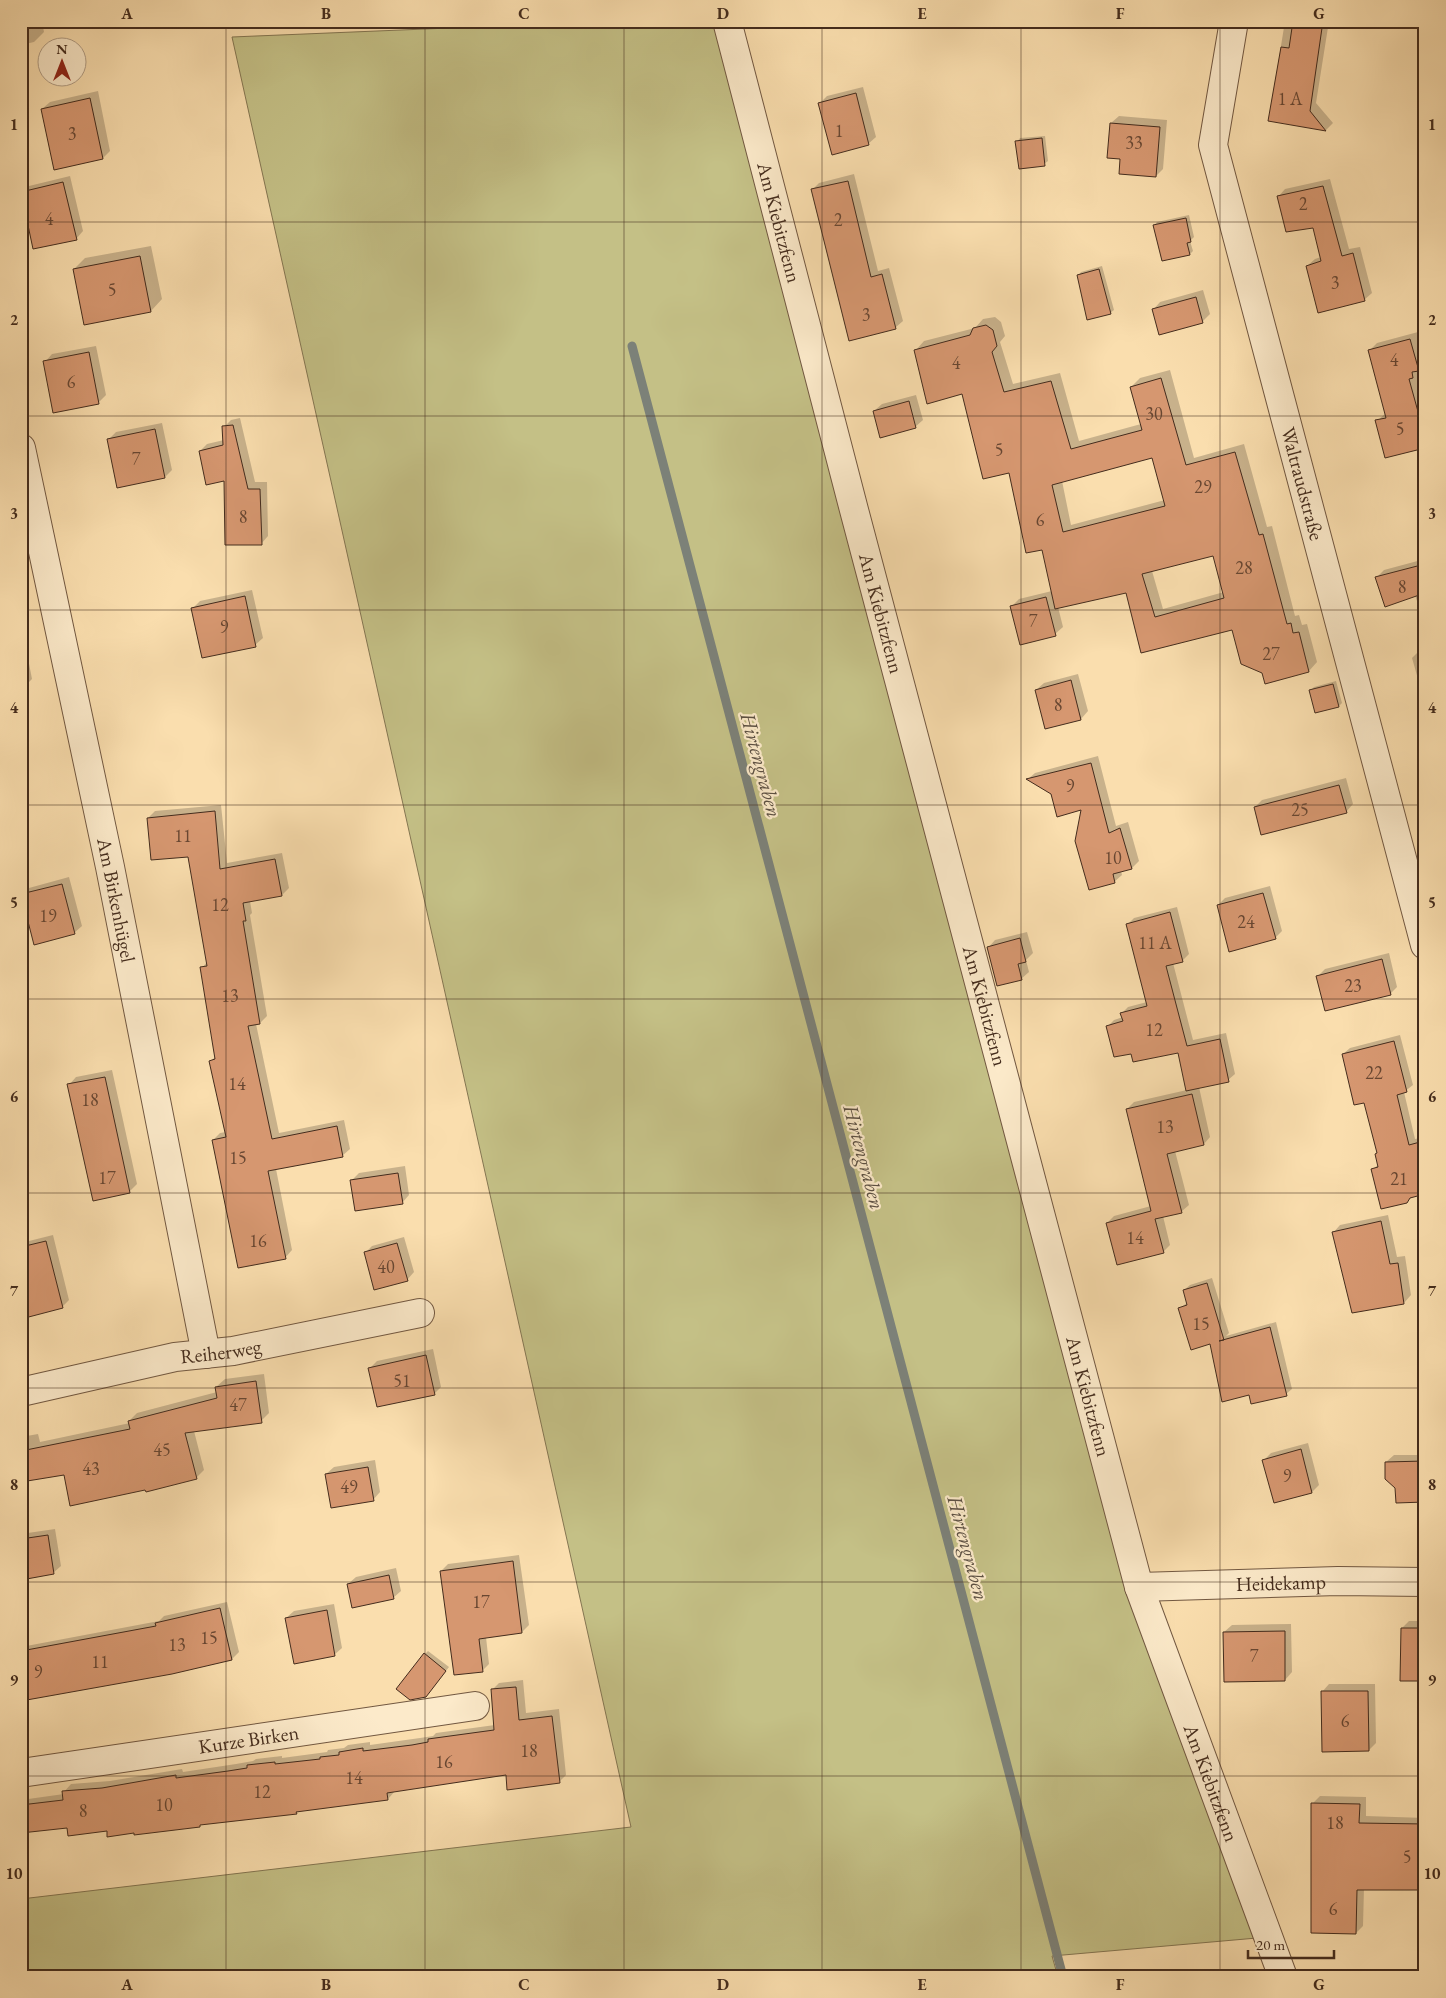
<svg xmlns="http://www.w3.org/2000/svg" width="1446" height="1998" font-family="'EB Garamond',serif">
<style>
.green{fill:#c4c086;stroke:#847652}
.shadow{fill:#0003;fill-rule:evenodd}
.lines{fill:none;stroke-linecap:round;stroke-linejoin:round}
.stream{stroke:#7c8178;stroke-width:9}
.building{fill:#d69770;stroke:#442c1d;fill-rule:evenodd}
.minor-casing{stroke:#725841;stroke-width:30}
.minor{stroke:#fceaca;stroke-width:28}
.grid{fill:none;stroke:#442c1d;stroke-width:1;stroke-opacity:0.55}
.labels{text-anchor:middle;stroke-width:4.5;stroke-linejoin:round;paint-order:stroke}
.number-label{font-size:18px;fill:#684732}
.street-label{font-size:20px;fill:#442c1d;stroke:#fceaca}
.water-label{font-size:21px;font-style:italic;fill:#5c5043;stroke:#fceaca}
.neatline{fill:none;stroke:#442c1d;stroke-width:2}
.grid-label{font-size:16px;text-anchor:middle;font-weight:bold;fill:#442c1d}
</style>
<rect width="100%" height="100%" fill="#fadeae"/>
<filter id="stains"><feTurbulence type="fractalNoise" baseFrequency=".004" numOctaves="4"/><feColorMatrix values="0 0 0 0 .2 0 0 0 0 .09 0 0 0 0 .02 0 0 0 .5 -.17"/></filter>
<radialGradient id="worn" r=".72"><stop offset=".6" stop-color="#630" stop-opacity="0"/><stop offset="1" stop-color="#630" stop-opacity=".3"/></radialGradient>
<!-- green -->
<path class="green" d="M619 21H719L1131 1592 1257 1938 1052 1956 1058 1977H21V1899L631 1827 232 37Z"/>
<!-- shadow -->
<path class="shadow" d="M21 21H42L44 32 34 42 21 45Z
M757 21H774L758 25Z
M1285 21H1329L1316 103 1333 123 1326 130 1269 120Z
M863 87 876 137 868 144 820 103 827 96Z
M98 91 110 151 103 158 42 109 50 102Z
M1119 116 1167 120 1163 169 1156 176 1122 158 1111 123Z
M1045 136 1048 161 1044 164 1017 142 1020 138Z
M854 174 878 271 889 268 903 321 896 327 850 339 812 190 819 183Z
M70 176 83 231 76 239 21 193 29 186Z
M1330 179 1349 249 1360 247 1372 293 1364 300 1307 266 1315 259 1321 257 1314 226 1278 197 1285 189Z
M1189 215 1194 237 1190 241 1193 251 1190 254 1154 226 1157 222Z
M151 246 162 299 151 311 74 269 85 258Z
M1102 266 1114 310 1110 313 1078 276 1081 272Z
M1203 290 1210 314 1202 322 1153 310 1160 302Z
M995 317 1001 322 1005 336 1000 342 1013 384 1060 373 1079 441 1141 424 1131 387 1140 378 1170 370 1194 458 1244 444 1267 527 1272 526 1295 616 1299 615 1302 625 1307 624 1317 662 1309 671 1263 673 1233 629 1142 652 1127 591 1058 607 1063 627 1055 634 1012 606 1019 599 1052 591 1043 548 1010 471 962 393 916 350 924 341 975 328 983 319ZM1153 456 1165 500 1071 525 1062 481ZM1214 555 1224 592 1163 609 1152 571Z
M1418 332 1425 359V363L1417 372 1425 403V447L1377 421 1386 413 1370 350 1377 343Z
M96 346 106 395 99 402 45 362 52 354Z
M916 395 923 420 915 427 874 411 882 404Z
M240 418 255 482H267L268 536 261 544 225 479 200 451 207 444 224 440V427L231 420Z
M162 423 172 470 165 477 109 439 116 432Z
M1425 559V625L1415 595 1377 577 1384 570Z
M252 590 263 638 255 645 193 608 200 601Z
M24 638 32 679 26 685 21 686V639Z
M1425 649V695L1422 693 1412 658 1420 650Z
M1078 674 1088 711 1081 719 1046 728 1036 690 1044 683Z
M1336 681 1342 703 1339 706 1311 690 1314 687Z
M1098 756 1116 826 1128 822 1139 861 1132 868 1121 871 1122 875 1114 882 1083 808 1028 779 1035 773Z
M1346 778 1353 804 1346 812 1255 807 1262 800Z
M221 805 227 863 282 853 289 888 282 895 250 901 252 913 250 915 267 1016 260 1023 256 1024 279 1133 344 1120 350 1149 342 1156 276 1169 292 1250 285 1258 213 1140 220 1133 226 1132 211 1061 216 1056 202 968 207 962 189 856 148 818 155 811Z
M69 877 82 926 74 933 22 895 29 888Z
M1270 886 1282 931 1275 938 1218 905 1225 898Z
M1177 907 1189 954 1182 961 1173 963 1193 1040 1226 1033 1235 1074 1228 1080 1199 1087 1210 1137 1204 1144 1175 1151 1189 1205 1182 1211 1163 1216 1170 1245 1163 1252 1107 1223 1114 1216 1151 1206 1127 1109 1134 1102 1187 1090 1179 1052H1132L1108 1026 1114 1020 1123 1017 1122 1013 1128 1007 1147 1002 1128 924 1134 918Z
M1027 932 1033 953 1026 960 1029 972 1021 979 988 948 995 940Z
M1389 953 1397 987 1390 994 1318 976 1325 969Z
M1400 1035 1413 1085 1404 1092 1415 1139 1425 1137V1193L1413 1196 1406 1202 1372 1170 1379 1164 1378 1153 1365 1102 1343 1054 1350 1048Z
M112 1070 137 1184 129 1192 69 1085 76 1077Z
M21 1078 27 1103 21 1108Z
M405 1166 409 1195 402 1203 352 1180 359 1173Z
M1388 1215 1397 1257 1405 1256 1411 1295 1404 1303 1333 1233 1340 1225Z
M53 1235 69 1300 62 1307 21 1318V1243Z
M404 1237 414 1272 407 1280 365 1253 372 1246Z
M1212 1278 1229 1333 1226 1336 1276 1322 1292 1389 1286 1394 1250 1393 1211 1343 1179 1309 1188 1302 1184 1290 1190 1285Z
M433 1349 441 1387 434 1394 370 1368 377 1361Z
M264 1374 269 1413 261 1421 194 1431 204 1470 196 1478 146 1488 65 1474 21 1481V1437L38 1434 40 1442 130 1423 129 1421 137 1413 217 1392 216 1387 225 1379Z
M1308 1443 1319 1485 1312 1492 1264 1460 1271 1453Z
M1394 1455H1425V1501L1397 1488 1386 1462Z
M375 1460 380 1492 373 1500 326 1474 334 1467Z
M55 1529 61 1566 53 1573 21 1578V1534Z
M519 1555 529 1625 522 1632 486 1637 489 1664 482 1671 441 1571 448 1564Z
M396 1568 401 1591 393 1598 348 1584 356 1577Z
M227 1602 239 1652 232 1659 172 1673 21 1700V1647L159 1621 164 1616Z
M334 1604 342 1648 334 1655 286 1618 294 1611Z
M1409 1621H1425V1680L1402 1628Z
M1291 1624 1292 1672 1285 1680 1224 1632 1232 1625Z
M428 1651 449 1667 429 1693 425 1654Z
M523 1680 526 1713 559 1709 566 1775 559 1782 507 1774 395 1791 388 1799 299 1810 296 1813 135 1832 68 1827 23 1832 24 1840 21 1843V1800L64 1794V1792L71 1784 110 1781 182 1769 183 1772 236 1764 253 1761 256 1759 282 1756V1758L327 1752 328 1750 344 1748 348 1745 370 1742V1745L420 1738 433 1736 436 1733 495 1725 492 1690 499 1683Z
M1329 1684H1375L1376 1743 1369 1750 1322 1692Z
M1320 1796 1366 1797V1816L1425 1818V1889L1364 1888 1363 1926 1356 1933 1313 1803Z"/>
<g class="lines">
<!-- stream -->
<path class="stream" d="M632 346 1063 1977"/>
</g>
<!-- building -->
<path class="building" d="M1293 21H1323L1310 111 1326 131 1268 121 1281 47 1289 48Z
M856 93 869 145 832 155 818 103Z
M90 98 103 159 54 170 41 109Z
M1110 123 1160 127 1156 177 1119 174 1120 159 1107 158Z
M1042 138 1045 166 1019 169 1015 141Z
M848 181 871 277 882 274 896 329 849 341 811 189Z
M63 182 77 240 33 249 21 192Z
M1323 186 1342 256 1353 253 1365 301 1318 313 1306 266 1321 261 1313 228 1286 232 1277 196Z
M1186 218 1191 242 1187 243 1190 255 1162 261 1153 225Z
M140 256 151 312 84 325 73 269Z
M1099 269 1111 314 1087 320 1077 275Z
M1196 297 1203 323 1159 335 1152 309Z
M986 325 993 330 997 346 992 352 1004 392 1051 381 1071 449 1142 430 1130 387 1161 378 1186 465 1235 452 1259 535 1263 534 1287 624 1291 623 1293 633 1299 632 1309 672 1265 684 1262 673 1241 664 1232 630 1141 653 1126 593 1055 609 1042 550 1026 553 1009 473 983 479 962 394 927 404 914 350 970 335 973 328ZM1152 458 1165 506 1063 532 1052 485ZM1213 556 1224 598 1155 617 1142 574Z
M1410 339 1419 371 1412 372 1413 378 1409 379 1425 437V448L1385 458 1375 420 1386 418 1368 350Z
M89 352 99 404 53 413 43 361Z
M909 401 916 428 880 438 873 411Z
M233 425 248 489H260L262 545H225L224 481 206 485 199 451 223 445 222 426Z
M155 429 165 478 117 488 107 439Z
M1425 564V593L1385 607 1375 577Z
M245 596 256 647 202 658 191 608Z
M1046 597 1056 636 1020 645 1010 606Z
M1071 680 1081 720 1045 729 1035 690Z
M1333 684 1339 707 1315 713 1309 690Z
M1091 763 1109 833 1120 828 1132 869 1113 874 1115 883 1089 890 1075 841 1081 810 1057 817 1051 794 1026 779Z
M1339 785 1347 813 1261 835 1254 807Z
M215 811 220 869 275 859 282 896 243 903 246 921H243L260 1024 248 1026 272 1139 337 1126 343 1157 268 1171 286 1259 238 1268 212 1140 226 1137 209 1061 215 1059 200 967 207 966 188 857 151 860 147 818Z
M62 884 75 934 34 945 21 894Z
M1263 893 1276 939 1229 952 1217 905Z
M1170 912 1183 962 1166 966 1187 1046 1220 1039 1229 1082 1186 1091 1178 1053 1133 1062 1131 1054 1114 1057 1106 1026 1123 1021 1120 1013 1147 1006 1126 924Z
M1020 938 1026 962 1018 964 1022 980 997 986 987 947Z
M1382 959 1391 995 1325 1011 1316 976Z
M1394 1041 1407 1092 1397 1095 1409 1145 1420 1142 1425 1160V1194L1410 1198 1407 1203 1381 1209 1371 1169 1378 1167 1375 1154 1377 1153 1364 1103 1354 1105 1342 1054Z
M105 1077 130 1193 93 1201 67 1084Z
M1192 1094 1204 1145 1167 1154 1182 1213 1155 1219 1164 1253 1117 1265 1106 1223 1151 1211 1126 1109Z
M398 1173 403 1204 355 1211 350 1180Z
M1381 1221 1390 1264 1398 1263 1404 1304 1352 1313 1332 1232Z
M46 1241 63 1308 21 1319V1247Z
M397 1243 408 1281 374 1290 364 1252Z
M1207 1283 1224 1340 1219 1341 1270 1327 1287 1396 1251 1404 1249 1395 1222 1402 1210 1344 1191 1350 1178 1308 1187 1305 1183 1290Z
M426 1355 435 1395 377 1407 368 1368Z
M256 1381 262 1423 185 1433 197 1479 146 1492 145 1490 70 1506 64 1475 21 1482V1451L130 1429 128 1421 217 1398 215 1387Z
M1301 1449 1312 1493 1274 1503 1262 1460Z
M1425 1461V1502L1396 1503 1395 1488 1385 1479V1462Z
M368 1467 374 1501 331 1508 325 1474Z
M48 1535 54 1574 21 1580V1539Z
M513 1561 522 1633 479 1639 483 1672 454 1675 440 1571Z
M389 1575 394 1599 352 1608 347 1584Z
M220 1608 232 1660 172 1674 21 1701V1651L156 1626 155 1623Z
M327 1610 335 1656 294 1664 285 1618Z
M1401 1628H1425V1681H1400Z
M1285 1631V1681L1224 1682 1223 1632Z
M424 1653 446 1671 426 1697 410 1700 396 1689Z
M516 1687 519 1720 552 1716 560 1783 507 1790 506 1775 387 1793 388 1800 296 1812 297 1814 200 1825V1827L134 1835V1833L107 1837V1831L68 1836 67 1828 21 1833V1805L63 1800 62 1791 102 1788 176 1775V1778L228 1771 247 1768V1765L275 1762V1764L320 1759V1757L339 1755V1752L363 1748V1751L412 1745 428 1742V1739L494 1730 491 1689Z
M1321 1691H1368L1369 1751 1322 1752Z
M1311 1803 1360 1804 1359 1823 1425 1824V1890H1357L1356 1934 1311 1933Z"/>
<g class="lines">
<defs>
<g id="minor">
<path id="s1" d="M727 21 854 510 1139 1587 1283 1977"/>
<path id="s2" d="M1234 21 1213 145 1425 945"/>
<path id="s3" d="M21 448 110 867 206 1354"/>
<path id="s4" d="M21 1392 175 1357 233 1351 420 1313"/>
<path id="s5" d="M1139 1587 1338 1581 1425 1582"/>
<path id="s6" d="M21 1773 475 1706"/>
</g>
</defs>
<!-- minor casing -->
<use href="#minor" class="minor-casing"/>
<!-- minor -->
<use href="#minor" class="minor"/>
</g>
<!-- grid -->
<path class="grid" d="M226 21V1977M425 21V1977M624 21V1977M822 21V1977M1021 21V1977M1220 21V1977M21 222H1425M21 416H1425M21 610H1425M21 805H1425M21 999H1425M21 1193H1425M21 1388H1425M21 1582H1425M21 1776H1425"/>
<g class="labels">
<!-- number labels -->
<g class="number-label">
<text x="1290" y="105">1 A</text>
<text x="839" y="137">1</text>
<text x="72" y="140">3</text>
<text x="1134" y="149">33</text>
<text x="1303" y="210">2</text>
<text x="49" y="225">4</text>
<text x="838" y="226">2</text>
<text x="1335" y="289">3</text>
<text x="112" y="296">5</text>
<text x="866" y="321">3</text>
<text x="1394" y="366">4</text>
<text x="956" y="369">4</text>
<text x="71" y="388">6</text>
<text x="1154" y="420">30</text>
<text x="1400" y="435">5</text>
<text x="999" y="456">5</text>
<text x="136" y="465">7</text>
<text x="1203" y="493">29</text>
<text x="243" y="523">8</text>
<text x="1040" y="526">6</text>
<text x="1244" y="574">28</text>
<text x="1402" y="593">8</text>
<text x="1033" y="627">7</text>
<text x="224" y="633">9</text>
<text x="1271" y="660">27</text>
<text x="1058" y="711">8</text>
<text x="1070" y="792">9</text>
<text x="1300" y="816">25</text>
<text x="183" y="842">11</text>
<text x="1113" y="864">10</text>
<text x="220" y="911">12</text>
<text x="48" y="922">19</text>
<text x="1246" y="928">24</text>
<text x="1155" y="949">11 A</text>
<text x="1353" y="992">23</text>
<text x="230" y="1002">13</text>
<text x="1154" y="1036">12</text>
<text x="1374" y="1079">22</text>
<text x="237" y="1090">14</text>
<text x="90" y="1106">18</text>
<text x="1165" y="1133">13</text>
<text x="238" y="1164">15</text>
<text x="107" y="1184">17</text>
<text x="1399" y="1185">21</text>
<text x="1135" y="1244">14</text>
<text x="258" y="1247">16</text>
<text x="386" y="1273">40</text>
<text x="1201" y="1330">15</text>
<text x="402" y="1387">51</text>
<text x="238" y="1411">47</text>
<text x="162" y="1456">45</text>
<text x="91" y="1475">43</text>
<text x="1287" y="1482">9</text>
<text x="349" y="1493">49</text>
<text x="481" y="1608">17</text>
<text x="209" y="1644">15</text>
<text x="177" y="1651">13</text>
<text x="1254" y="1662">7</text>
<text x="100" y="1668">11</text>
<text x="38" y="1678">9</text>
<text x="1345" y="1727">6</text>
<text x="529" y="1757">18</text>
<text x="444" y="1768">16</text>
<text x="354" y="1784">14</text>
<text x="262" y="1798">12</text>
<text x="164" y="1811">10</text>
<text x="83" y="1817">8</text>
<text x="1335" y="1829">18</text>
<text x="1407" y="1863">5</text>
<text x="1333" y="1915">6</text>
</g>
<!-- street labels -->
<g class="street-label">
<text dy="7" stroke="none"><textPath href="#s1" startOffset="208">Am Kiebitzfenn</textPath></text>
<text dy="7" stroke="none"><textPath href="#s2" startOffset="476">Waltraudstraße</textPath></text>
<text dy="7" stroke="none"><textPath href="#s1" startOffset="612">Am Kiebitzfenn</textPath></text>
<text dy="7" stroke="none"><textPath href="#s3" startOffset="462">Am Birkenhügel</textPath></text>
<text dy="7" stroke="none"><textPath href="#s1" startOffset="1018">Am Kiebitzfenn</textPath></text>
<text dy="7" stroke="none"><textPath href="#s4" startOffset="204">Reiherweg</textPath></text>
<text dy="7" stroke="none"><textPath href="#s1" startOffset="1422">Am Kiebitzfenn</textPath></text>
<text dy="7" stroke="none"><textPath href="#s5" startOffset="142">Heidekamp</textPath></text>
<text dy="7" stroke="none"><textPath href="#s6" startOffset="230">Kurze Birken</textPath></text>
<text dy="7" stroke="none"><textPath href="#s1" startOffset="1828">Am Kiebitzfenn</textPath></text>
</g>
<!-- water labels -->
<g class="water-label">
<text transform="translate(761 765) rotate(75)" y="7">Hirtengraben</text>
<text transform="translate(864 1157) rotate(75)" y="7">Hirtengraben</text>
<text transform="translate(968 1548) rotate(75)" y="7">Hirtengraben</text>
</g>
</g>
<!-- margin -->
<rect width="1446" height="1998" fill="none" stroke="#fadeae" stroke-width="55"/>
<!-- north arrow -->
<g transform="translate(62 62)"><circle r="24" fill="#fceaca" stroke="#b29e85"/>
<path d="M0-4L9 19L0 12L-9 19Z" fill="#8f2418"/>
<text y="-8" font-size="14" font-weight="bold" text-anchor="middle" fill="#442c1d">N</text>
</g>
<!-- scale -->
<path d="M1248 1950v8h86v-8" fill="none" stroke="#442c1d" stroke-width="2.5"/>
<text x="1256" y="1950" font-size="15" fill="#442c1d" stroke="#fceaca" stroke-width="4" paint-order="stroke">20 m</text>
<rect x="28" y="28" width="1390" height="1942" class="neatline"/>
<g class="grid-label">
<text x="127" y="19">A</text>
<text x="326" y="19">B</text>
<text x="524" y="19">C</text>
<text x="723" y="19">D</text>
<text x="922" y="19">E</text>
<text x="1120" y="19">F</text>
<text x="1319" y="19">G</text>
<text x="14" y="130">1</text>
<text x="1432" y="130">1</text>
<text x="14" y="325">2</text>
<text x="1432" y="325">2</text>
<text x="14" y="519">3</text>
<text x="1432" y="519">3</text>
<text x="14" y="713">4</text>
<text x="1432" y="713">4</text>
<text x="14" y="908">5</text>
<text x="1432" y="908">5</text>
<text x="14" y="1102">6</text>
<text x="1432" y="1102">6</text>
<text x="14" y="1296">7</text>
<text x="1432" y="1296">7</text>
<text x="14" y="1490">8</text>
<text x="1432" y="1490">8</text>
<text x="14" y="1685">9</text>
<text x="1432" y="1685">9</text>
<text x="14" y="1879">10</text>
<text x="1432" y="1879">10</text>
<text x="127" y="1990">A</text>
<text x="326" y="1990">B</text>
<text x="524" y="1990">C</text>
<text x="723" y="1990">D</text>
<text x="922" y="1990">E</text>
<text x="1120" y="1990">F</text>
<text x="1319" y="1990">G</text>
</g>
<rect width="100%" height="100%" filter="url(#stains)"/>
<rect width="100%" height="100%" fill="url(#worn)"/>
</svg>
